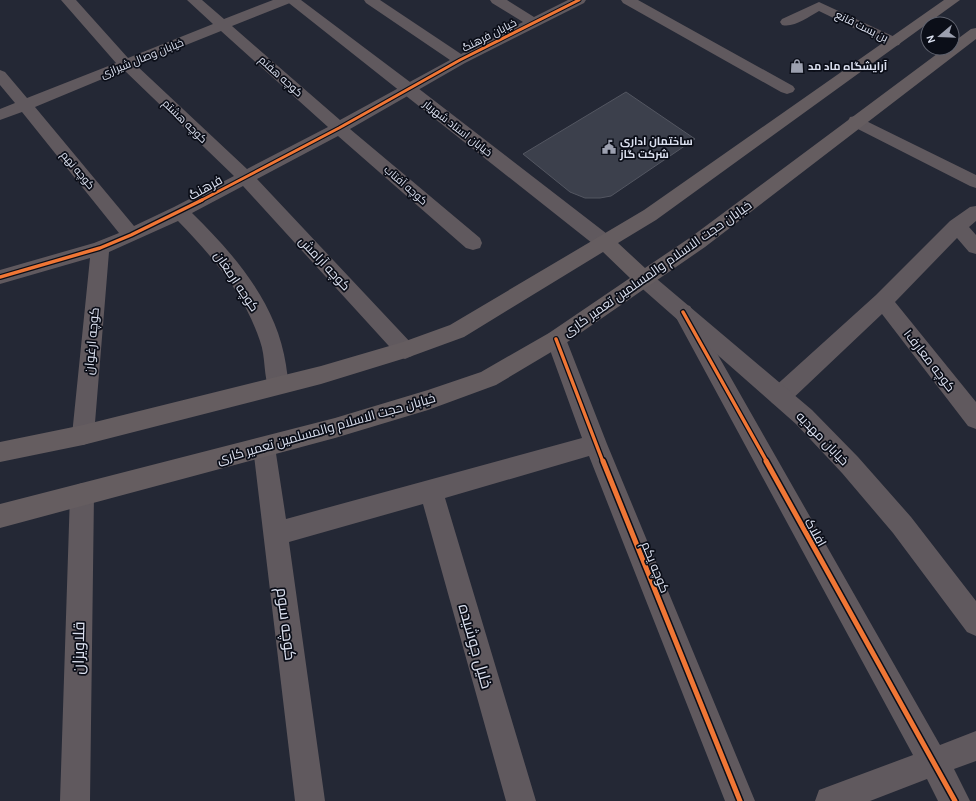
<svg xmlns="http://www.w3.org/2000/svg" width="976" height="801" font-family="Karla,Cairo,sans-serif">
<style>
.building{fill:#3c404c;stroke:#535661}
.lines{fill:none;stroke-linecap:round;stroke-linejoin:round}
.minor{fill:#60595e;fill-rule:evenodd}
.tertiary{fill:#60595e;fill-rule:evenodd}
.secondary{fill:#655d60;fill-rule:evenodd}
.cycleway-far2-casing{stroke:#0b0e18;stroke-width:5}
.cycleway-far1-casing{stroke:#0b0e18;stroke-width:6}
.cycleway-casing{stroke:#0b0e18;stroke-width:8}
.cycleway-far2{stroke:#f07635;stroke-width:3}
.cycleway-far1{stroke:#f07635;stroke-width:3.5}
.cycleway{stroke:#f07635;stroke-width:5}
.labels{text-anchor:middle;stroke-width:3.5;stroke-linejoin:round;paint-order:stroke}
.far-street-label{font-size:11px;fill:#dce1f0;stroke:#0b0e18}
.far-poi-label{font-size:11px;font-weight:bold;fill:#dce1f0;stroke:#0b0e18;text-anchor:start}
.street-label{font-size:13px;fill:#dce1f0;stroke:#0b0e18}
.near-street-label{font-size:16px;fill:#dce1f0;stroke:#0b0e18}
</style>
<rect width="100%" height="100%" fill="#242835"/>
<!-- building -->
<path class="building" d="M626 92 695 139 611 196 600 198H585L570 192 523 154Z"/>
<g class="lines">
<!-- minor -->
<path class="minor" d="M61 0H76L128 58 213 24 187 0H202L224 19 273 0H292L290 3 232 26 340 120 450 60 366 3 364 0H380L461 54 523 22 492 3 490 0H507L534 17 568 0H586L584 3 465 63 350 129 480 238 482 243 480 248 473 250 466 248 338 136 257 179 412 344 415 350 412 356 405 359 398 356 243 186 192 213C235 255 277 304 286 365 287 374 290 383 286 392L278 394 270 392C263 376 266 357 260 341 244 293 212 256 178 221L109 252 94 435 91 442 83 445 75 442 72 435 90 258 0 284V270L94 243 119 233 22 112 0 120V109L15 103 0 85V70L5 72 27 98 116 63ZM221 31 328 127 247 169 136 65ZM124 70 234 176 174 207 134 226 35 107Z
M621 0H638L793 86 795 89 793 92 787 94 781 92 623 3Z
M819 2 899 39 901 42 899 45 894 46 889 45 819 11C808 17 794 28 782 25L780 22 782 19Z
M856 116 976 175V188L970 186 850 125 848 121 850 117Z
M976 206V221L969 227 976 235V254L969 252 957 238 895 302 976 402V429L968 426 882 314 788 403 780 405 772 403 769 396 772 389 876 295 950 221 970 207Z
M683 304 690 306 940 745 976 731V761L954 769 970 801H938L927 779 870 801H815L819 790 913 755 673 312 676 306Z
M556 331 563 333 566 339 607 444 755 801H725L589 456 445 498 536 801H506L423 504 289 542 325 801H295L253 447 256 440 264 437 272 440 275 447 286 519 582 438 546 339 549 333Z
M82 483 90 486 94 494 90 801H60L70 494 74 486Z"/>
<!-- tertiary -->
<path class="tertiary" d="M285 0H301L414 85 611 237 613 242 611 247 604 249 597 247Z
M644 272 651 274 812 410 858 457 911 517 976 601V636L967 632 893 533 842 473 796 424 637 284 634 279 637 274Z"/>
<!-- secondary -->
<path class="secondary" d="M944 0H960L656 220 618 243 645 268 691 237 945 48H952V43L971 29 976 28V39L705 247 563 345 496 385 428 410 335 438 0 528V504L335 418 428 390 481 372 549 333 630 278 603 252 464 337 412 356 321 384 83 445 0 462V442L83 425 321 366 403 342 450 325 644 210Z"/>
<defs>
<path id="cycleway-far2" d="M200 201 339 128 460 60 579 0"/>
<path id="cycleway-far1" d="M0 277 100 248 131 235 202 200
M683 312 767 462
M556 339 603 462"/>
<path id="cycleway" d="M603 461 740 801
M766 461 955 801"/>
</defs>
<!-- cycleway-far2 casing -->
<use href="#cycleway-far2" class="cycleway-far2-casing"/>
<!-- cycleway-far1 casing -->
<use href="#cycleway-far1" class="cycleway-far1-casing"/>
<!-- cycleway casing -->
<use href="#cycleway" class="cycleway-casing"/>
<!-- cycleway-far2 -->
<use href="#cycleway-far2" class="cycleway-far2"/>
<!-- cycleway-far1 -->
<use href="#cycleway-far1" class="cycleway-far1"/>
<!-- cycleway -->
<use href="#cycleway" class="cycleway"/>
</g>
<!-- icons -->
<defs>
<symbol id="shop-bare" viewBox="-9 -9 18 18"><path d="M-5-2.5h2.3a2.7 3.5 0 0 1 5.4 0H5L5.5 6h-11ZM-1.5-2.5h3a1.5 2.3 0 0 0-3 0Z" fill="#9ca0af" stroke="#0b0e18" stroke-width="2.5" paint-order="stroke"/></symbol>
<symbol id="civic-bare" viewBox="-9 -9 18 18"><path d="M-.6-6.5H3V-4.5H.6V-3L4-1V1h2V6H-6V1h2V-1L-.6-3ZM-1.2 2.5V6h2.4V2.5Z" fill="#9ca0af" stroke="#0b0e18" stroke-width="2.5" paint-order="stroke"/></symbol>
</defs>
<g fill-rule="evenodd">
<use href="#shop-bare" x="787" y="56" width="20" height="20"/>
<use href="#civic-bare" x="599" y="137" width="20" height="20"/>
</g>
<g class="labels">
<!-- far-street labels -->
<g class="far-street-label">
<text transform="translate(862 26) rotate(26)" y="4">بن بست قانع</text>
<text transform="translate(489 35) rotate(-27)" y="4">خیابان فرهنگ</text>
<text transform="translate(142 58) rotate(-22)" y="4">خیابان وصال شیرازی</text>
<text transform="translate(281 76) rotate(42)" y="4">کوچه هفتم</text>
<text transform="translate(185 121) rotate(44)" y="4">کوچه هشتم</text>
<text transform="translate(458 128) rotate(38)" y="4">خیابان استاد شهریار</text>
<text transform="translate(78 170) rotate(50)" y="4">کوچه نهم</text>
<text transform="translate(406 185) rotate(41)" y="4">کوچه آفتاب</text>
</g>
<!-- far-poi labels -->
<g class="far-poi-label">
<text x="808" y="70">آرایشگاه ماد مد</text>
<text x="620" y="145">ساختمان اداری<tspan x="620" dy="13">شرکت گاز</tspan></text>
</g>
<!-- street labels -->
<g class="street-label">
<text transform="translate(205 187) rotate(-29)" y="5">فرهنگ</text>
<text transform="translate(325 263) rotate(47)" y="5">کوچه آرامش</text>
<text transform="translate(657 268) rotate(-35)" y="5">خیابان حجت الاسلام والمسلمین تعمیر کاری</text>
<text transform="translate(237 281) rotate(56)" y="5">کوچه ارمغان</text>
<text transform="translate(91 341) rotate(-85)" y="5">کوچه ارغوان</text>
<text transform="translate(930 360) rotate(52)" y="5">کوچه معارف۱</text>
<text transform="translate(326 428) rotate(-16)" y="5">خیابان حجت الاسلام والمسلمین تعمیر کاری</text>
<text transform="translate(823 438) rotate(46)" y="5">خیابان مهدیه</text>
<text transform="translate(816 532) rotate(61)" y="5">افلاک</text>
<text transform="translate(656 567) rotate(68)" y="5">کوچه یکم</text>
</g>
<!-- near-street labels -->
<g class="near-street-label">
<text transform="translate(287 624) rotate(83)" y="6">کوچه سوم</text>
<text transform="translate(476 646) rotate(74)" y="6">خلیل جوشیده</text>
<text transform="translate(78 648) rotate(-89)" y="6">قلاویزان</text>
</g>
</g>
<!-- north arrow -->
<g transform="translate(940 36) rotate(251)"><circle r="19" fill="#0b0e18" stroke="#5f626e"/>
<path d="M0-3L7 15L0 10L-7 15Z" fill="#9ca0af"/>
<text y="-6" font-size="11" font-weight="bold" text-anchor="middle" fill="#dce1f0">N</text>
</g>
</svg>
